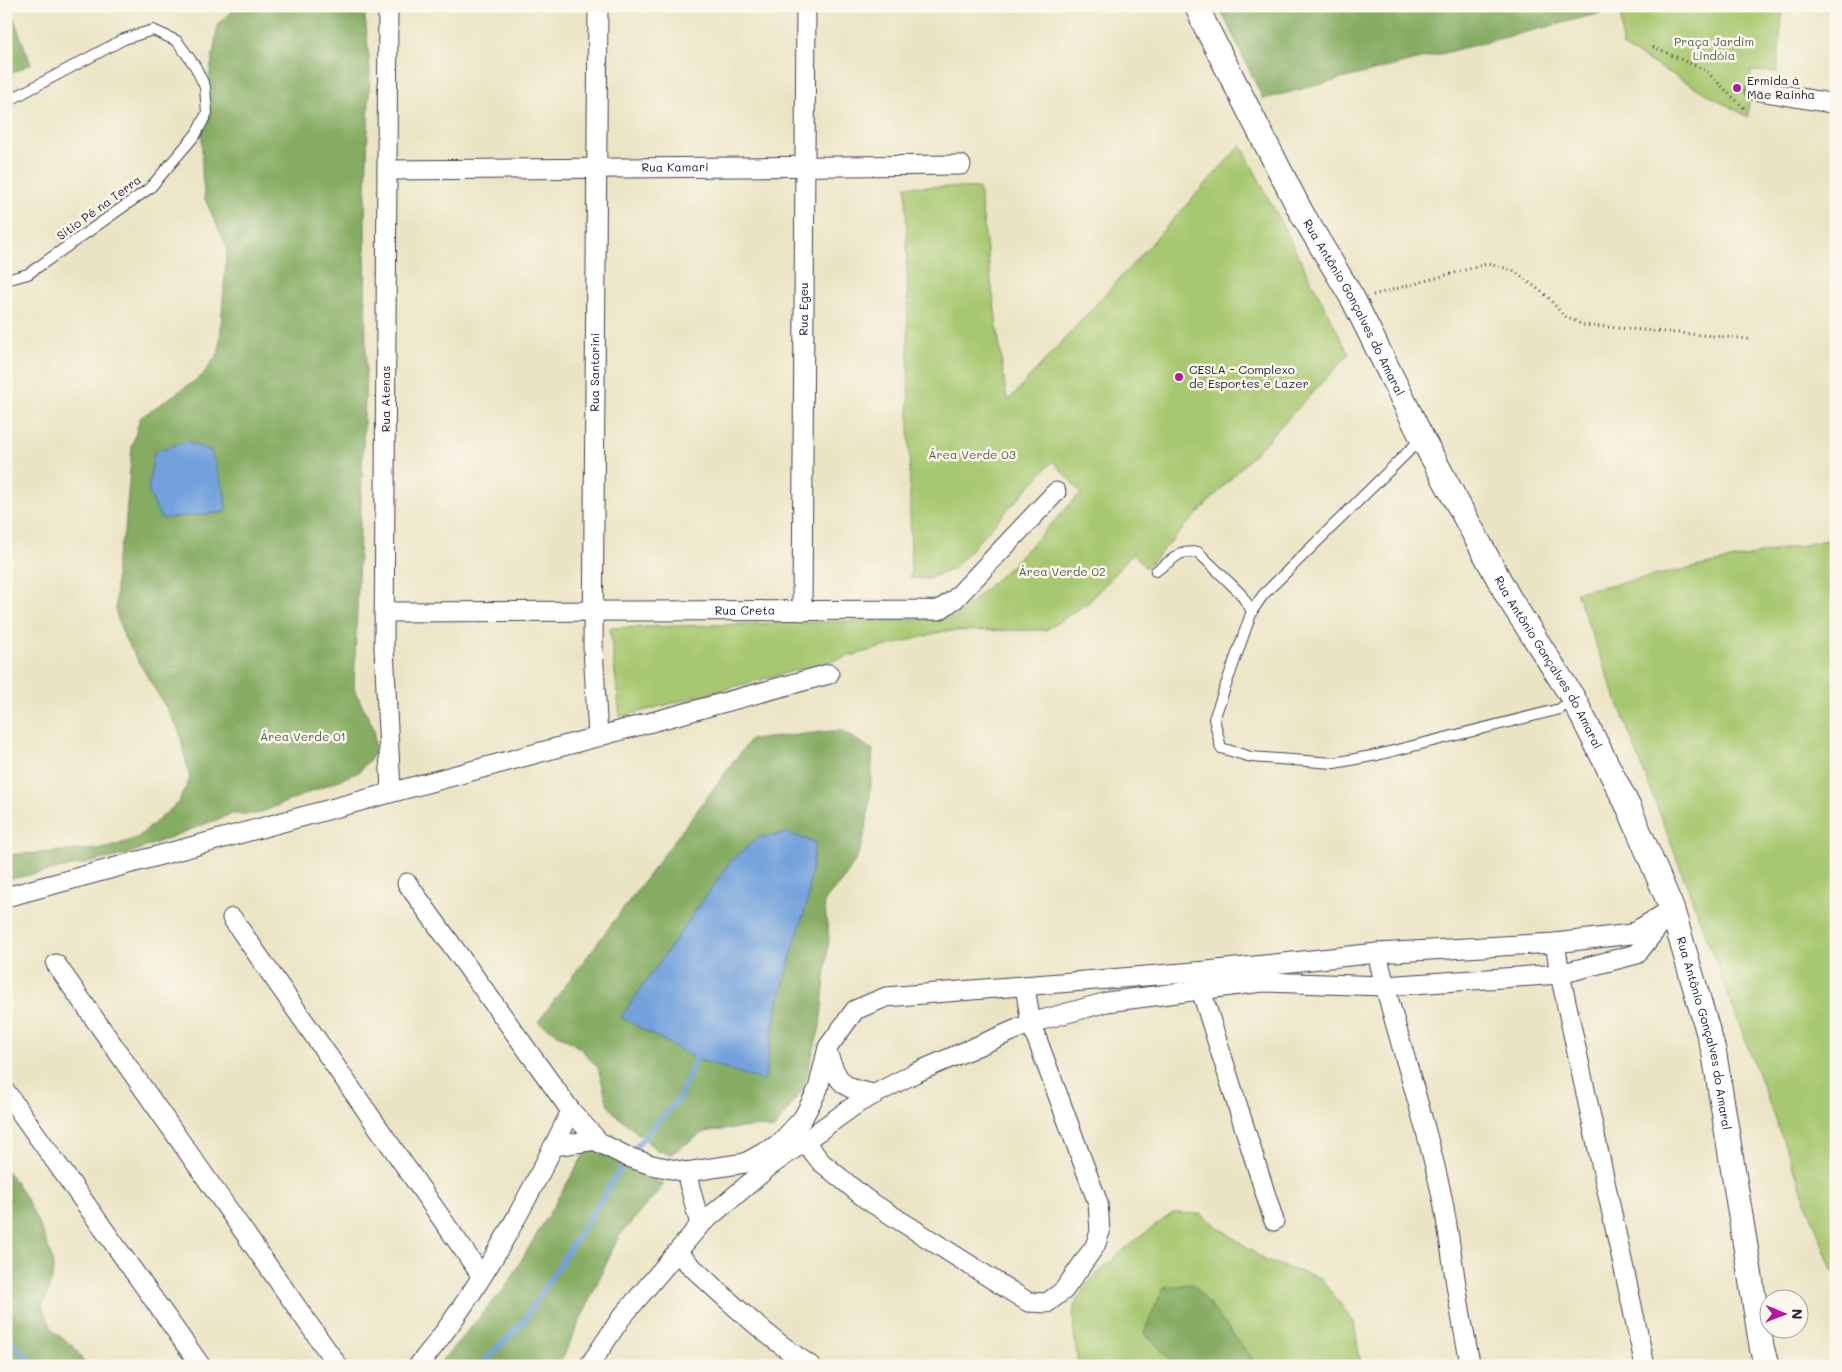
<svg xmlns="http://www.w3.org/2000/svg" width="1842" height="1372" font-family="Mali,sans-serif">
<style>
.green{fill:#a7c870;stroke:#647556}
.forest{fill:#85ac62;stroke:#54674e;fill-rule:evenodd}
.water{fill:#72a1db;stroke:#4a628b}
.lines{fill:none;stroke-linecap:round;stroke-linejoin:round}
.stream{stroke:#72a1db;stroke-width:5.5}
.service-casing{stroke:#403f50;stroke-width:12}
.minor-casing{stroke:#403f50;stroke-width:21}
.tertiary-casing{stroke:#403f50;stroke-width:26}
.path{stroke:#403f50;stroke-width:3;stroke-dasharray:1 4;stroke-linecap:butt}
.service{stroke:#fff;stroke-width:10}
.minor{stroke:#fff;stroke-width:19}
.tertiary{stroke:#fff;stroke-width:24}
.poi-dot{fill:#b5179e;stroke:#fbf7ec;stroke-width:2}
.labels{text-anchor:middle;stroke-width:5;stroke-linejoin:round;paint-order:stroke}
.park-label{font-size:12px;fill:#515c4e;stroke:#fbf7ec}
.poi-label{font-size:12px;fill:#22223b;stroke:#fbf7ec;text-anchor:start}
.street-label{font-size:12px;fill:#22223b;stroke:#fbf7ec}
</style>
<rect width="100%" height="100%" fill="#fbf7ec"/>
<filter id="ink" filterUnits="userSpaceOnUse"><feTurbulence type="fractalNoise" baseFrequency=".02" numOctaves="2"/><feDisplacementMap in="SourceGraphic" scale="10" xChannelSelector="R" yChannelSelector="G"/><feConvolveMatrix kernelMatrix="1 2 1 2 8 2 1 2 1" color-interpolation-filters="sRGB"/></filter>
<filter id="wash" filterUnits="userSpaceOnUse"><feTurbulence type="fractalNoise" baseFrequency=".0096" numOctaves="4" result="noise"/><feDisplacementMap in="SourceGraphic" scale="20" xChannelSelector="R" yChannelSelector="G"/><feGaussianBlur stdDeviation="1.12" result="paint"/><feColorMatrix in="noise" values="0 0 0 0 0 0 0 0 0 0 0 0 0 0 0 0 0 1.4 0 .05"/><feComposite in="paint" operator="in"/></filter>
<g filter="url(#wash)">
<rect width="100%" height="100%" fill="#ebe4c4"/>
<!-- green -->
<path class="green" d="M1637 6H1783L1777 72 1751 71 1748 117 1622 46 1621 8Z
M1241 145 1349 354 1146 568 1133 553 1088 603 1046 630 944 631 620 717 610 628 954 618 1010 567 1081 493 1053 461 953 569 928 579 911 578 906 186 979 188 1006 395 1009 400Z
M1836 538V1270H1832L1576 592Z
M1173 1213 1200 1214 1266 1261 1320 1278 1354 1322 1361 1366C1352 1366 1342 1363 1334 1363 1308 1364 1283 1366 1258 1366L1193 1284 1144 1332 1176 1366H1078C1077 1352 1071 1319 1074 1308 1082 1277 1146 1232 1173 1213Z"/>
<!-- forest -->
<path class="forest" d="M6 6H9L31 64 6 76Z
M236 6H364L370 69 365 220 366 370 354 689 374 729 375 753 359 772 257 814H231L125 855 6 880V855L108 848 137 838 178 803 190 779 179 730 124 637 116 613V561L125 529 132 446 140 418 202 376 219 352 227 248 205 199 202 174V121L218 24Z
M1219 6H1637L1621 8 1263 99Z
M840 730 873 750C871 781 870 834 855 861 848 876 834 889 824 902L829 938 820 1027 803 1089 773 1130 760 1126 704 1132 671 1154 657 1150 616 1115 608 1105 598 1068 580 1048 538 1022 750 740ZM777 1006 764 1080 621 1017Z
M589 1146 664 1185 619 1236 559 1366H437L505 1288Z
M6 1170C21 1184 47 1238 52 1259 56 1276 48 1292 42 1307L53 1331 74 1347 86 1366H19L6 1341Z
M1193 1284 1258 1366H1176L1144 1332 1164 1287Z"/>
<!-- water -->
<path class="water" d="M186 441 211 451 225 494 226 512 161 519 148 491 154 452Z
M787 833 815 842 808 899 777 1006 764 1081 696 1059 621 1017 730 862 757 838Z"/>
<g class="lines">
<!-- stream -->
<path class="stream" d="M633 1150 678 1100 696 1059
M6 1335 34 1366
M480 1366 523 1322 625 1162"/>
</g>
</g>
<g filter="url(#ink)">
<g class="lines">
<defs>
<path id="service" d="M6 102 124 39 153 30 177 41 195 66 205 87 207 113 196 134 150 188 28 274 6 280
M1422 438 1263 595 1252 611 1214 719 1221 748 1251 757 1334 763 1377 755 1560 709 1573 698
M1156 571 1181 553 1198 552 1240 593 1252 611"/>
<g id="minor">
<path d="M388 6 384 648 391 791"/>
<path d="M1754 90 1836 104"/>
<path id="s1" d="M387 170 961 165"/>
<path id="s2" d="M802 611 806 6"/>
<path id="s3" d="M384 612 939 610 955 599 1056 492"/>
<path id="s4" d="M598 737 593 648 598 6"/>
<path d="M407 883 571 1111 600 1143 628 1157 652 1165 686 1172 745 1163 779 1144 803 1118 818 1089 828 1047 855 1010 886 997 1207 971 1377 953 1555 943 1631 934 1672 909"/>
<path d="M6 897 829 674"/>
<path d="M232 918 481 1275"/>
<path d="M1555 943 1560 974 1645 1366"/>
<path d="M1377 953C1396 1037 1426 1117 1443 1202 1453 1256 1458 1311 1471 1366"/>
<path d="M56 964 338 1366"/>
<path d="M1201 990 1274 1221"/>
<path d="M827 1052C838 1083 842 1089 875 1094"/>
<path d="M6 1092 201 1366"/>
<path d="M804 1141 821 1162 866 1199 1028 1302 1047 1303 1064 1290 1095 1246 1100 1232 1098 1203 1031 1023 1025 987"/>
<path d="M554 1146 597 1140"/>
<path d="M686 1172 700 1225"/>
<path d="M677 1253C719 1292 762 1334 811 1366"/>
<path d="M418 1366C481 1290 528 1199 571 1111"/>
<path d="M589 1366 621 1318 700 1225 770 1166 858 1103 915 1073 1031 1023 1107 1002 1262 982 1384 986 1560 974 1637 954 1665 918"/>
</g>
<g id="tertiary">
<path id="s5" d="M1197 6 1205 25 1301 212 1353 299 1422 438 1509 598 1573 698 1629 808 1672 909 1714 1052 1762 1349 1767 1366"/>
</g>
</defs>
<!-- service casing -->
<use href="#service" class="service-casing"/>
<!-- minor casing -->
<use href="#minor" class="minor-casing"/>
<!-- tertiary casing -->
<use href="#tertiary" class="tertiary-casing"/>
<!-- path -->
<path class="path" d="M1653 47 1705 70 1744 108H1747
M1373 295 1487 264 1513 270 1547 296 1563 315 1583 325 1749 339"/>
<!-- service -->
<use href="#service" class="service"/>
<!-- minor -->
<use href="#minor" class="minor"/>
<!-- tertiary -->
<use href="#tertiary" class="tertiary"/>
</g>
</g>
<!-- markers -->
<g class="poi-dot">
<circle cx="1737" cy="88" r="5"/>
<circle cx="1179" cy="377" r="5"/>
</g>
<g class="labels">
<!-- park labels -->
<g class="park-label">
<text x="1714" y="46">Praça Jardim<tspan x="1714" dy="14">Lindóia</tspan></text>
<text x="972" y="459">Área Verde 03</text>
<text x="1062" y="576">Área Verde 02</text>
<text x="303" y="741">Área Verde 01</text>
</g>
<!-- poi labels -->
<g class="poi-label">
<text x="1747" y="85">Ermida à<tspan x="1747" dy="14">Mãe Rainha</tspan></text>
<text x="1189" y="374">CESLA - Complexo<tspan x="1189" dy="14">de Esportes e Lazer</tspan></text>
</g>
<!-- street labels -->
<g class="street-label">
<text dy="4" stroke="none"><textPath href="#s1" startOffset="288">Rua Kamari</textPath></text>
<text transform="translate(99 208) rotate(-36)" y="4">Sítio Pé na Terra</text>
<text dy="4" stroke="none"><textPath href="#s5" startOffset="340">Rua Antônio Gonçalves do Amaral</textPath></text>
<text dy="4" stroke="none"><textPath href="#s2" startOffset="302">Rua Egeu</textPath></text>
<text dy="4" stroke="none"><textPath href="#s4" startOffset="365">Rua Santorini</textPath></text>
<text transform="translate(386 399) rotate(-90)" y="4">Rua Atenas</text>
<text dy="4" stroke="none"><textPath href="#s3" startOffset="361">Rua Creta</textPath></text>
<text dy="4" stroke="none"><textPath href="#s5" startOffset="745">Rua Antônio Gonçalves do Amaral</textPath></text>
<text dy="4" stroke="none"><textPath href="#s5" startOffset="1150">Rua Antônio Gonçalves do Amaral</textPath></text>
</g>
</g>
<!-- margin -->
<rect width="1842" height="1372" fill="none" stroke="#fbf7ec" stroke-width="25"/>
<!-- north arrow -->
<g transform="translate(1784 1314) rotate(91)"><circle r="24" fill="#fbf7ec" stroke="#a4a2a5"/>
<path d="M0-4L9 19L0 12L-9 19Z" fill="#b5179e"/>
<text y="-8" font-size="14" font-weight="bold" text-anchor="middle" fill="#22223b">N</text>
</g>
</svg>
